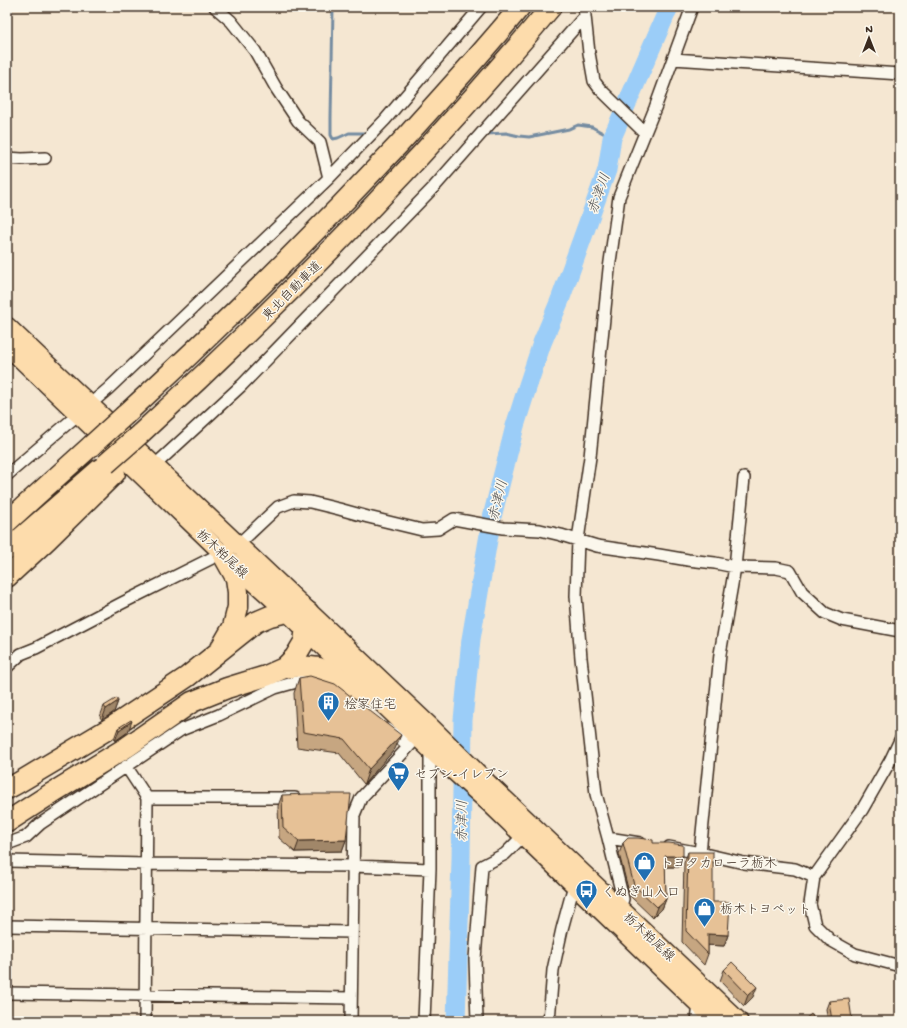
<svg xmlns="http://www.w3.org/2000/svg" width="907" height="1028" font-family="'Gochi Hand','Klee One',sans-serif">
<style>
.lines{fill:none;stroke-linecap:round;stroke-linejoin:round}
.stream{stroke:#758ca1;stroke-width:3}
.river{stroke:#9bcdf8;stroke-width:19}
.minor-casing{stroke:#3b2a1e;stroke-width:14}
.primary-casing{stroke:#3b2a1e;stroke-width:20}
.motorway-casing{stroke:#3b2a1e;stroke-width:23}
.minor{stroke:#fbf7ec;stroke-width:11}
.primary{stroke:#fddcac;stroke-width:17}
.motorway{stroke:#fddcac;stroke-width:20}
.motorway-bridge-casing{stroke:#3b2a1e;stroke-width:23;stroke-linecap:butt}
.motorway-bridge{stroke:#fddcac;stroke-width:20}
.wall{fill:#c6a681;stroke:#3b2a1e}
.shaded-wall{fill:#a18769;stroke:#3b2a1e}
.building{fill:#e6c196;stroke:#3b2a1e}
.labels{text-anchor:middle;stroke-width:3;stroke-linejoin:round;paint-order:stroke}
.street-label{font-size:13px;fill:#3b2a1e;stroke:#fbf7ec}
.poi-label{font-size:13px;fill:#3b2a1e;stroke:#fbf7ec;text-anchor:start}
.water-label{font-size:14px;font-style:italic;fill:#535354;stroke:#fbf7ec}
</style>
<rect width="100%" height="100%" fill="#f5e7d2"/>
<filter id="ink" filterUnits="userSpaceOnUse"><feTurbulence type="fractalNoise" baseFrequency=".025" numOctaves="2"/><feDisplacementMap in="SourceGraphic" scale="8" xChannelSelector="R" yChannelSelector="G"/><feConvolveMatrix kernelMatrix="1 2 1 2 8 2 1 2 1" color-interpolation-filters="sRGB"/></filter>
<g filter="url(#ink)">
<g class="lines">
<!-- stream -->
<path class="stream" d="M333 7 331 117V135L333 139 338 138 349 133H367
M487 134 506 133 519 136 529 137 569 129 578 125 592 127 612 138"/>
<!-- river -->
<path class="river" d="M456 1021 461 859 463 720 471 639 492 517 515 426 527 388 542 343 560 300 607 170 612 138 669 7"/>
<defs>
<path id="minor" d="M215 7 231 21 255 51 276 88 298 121 320 142 329 178
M584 7 589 53 594 81 600 89 645 133
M673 59 900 74
M7 158 22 159 45 158
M154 466 242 385 434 187 585 16
M7 475 108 389 329 178 385 120 481 7
M7 667 21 654 36 648 122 603 222 553 244 539 278 507 294 501 310 502 339 509 368 517 422 530 438 529 454 519 503 528 540 530 561 535 597 546 659 555 688 560 715 563 735 567 776 568 790 571 802 592 825 613 842 620 900 631
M388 729 409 746
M126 766 147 798 145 1021
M147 798H295
M608 838 640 843
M7 844 26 837 40 824 181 730 219 715 275 688 300 681 312 683
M669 847 700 853 744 863 795 869 814 877 810 904 815 925 830 940 855 954 900 966
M700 853 720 654 735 567 744 478
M7 861 147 864 353 866 430 869
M814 877 862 810 890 761 900 740
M618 912 620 909 623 899 608 838 596 794 581 658 576 596 578 540 581 519 590 457 609 269 619 197 655 108 692 7
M7 926 352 932
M7 993 351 998
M351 1021 354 815 361 798 413 742
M424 1021 430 869V749
M477 1021 475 959 482 866 505 854 523 836
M549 1021 553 970 562 929 574 885
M697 1021 699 1005 701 1002"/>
<path id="primary" d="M7 326 429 725 490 785 739 1021
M7 346 78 414 222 553 287 612 439 758 490 804 574 885 716 1021"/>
<path id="motorway" d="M125 415C220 328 312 237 400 143 441 98 482 53 520 7
M140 434C286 300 424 159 551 7
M7 522 92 445
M7 550 100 469
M222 553 236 578 238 592V607L233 627 222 646
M7 577 47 540 115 473
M7 789 18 783 115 725 187 677 256 622 270 616 287 612H308L304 642 295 657 284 668
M7 822 52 793 127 747 192 702 227 688 266 676 284 668 301 666 319 668 332 673 345 683 376 698"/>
</defs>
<!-- minor casing -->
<use href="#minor" class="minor-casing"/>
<!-- primary casing -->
<use href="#primary" class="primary-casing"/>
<!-- motorway casing -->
<use href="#motorway" class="motorway-casing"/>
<!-- minor -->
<use href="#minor" class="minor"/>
<!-- primary -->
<use href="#primary" class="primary"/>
<!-- motorway -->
<use href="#motorway" class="motorway"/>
<defs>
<path id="motorway-bridge" d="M92 445 125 415
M106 464 140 434"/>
</defs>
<!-- motorway-bridge casing -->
<use href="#motorway-bridge" class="motorway-bridge-casing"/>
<!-- motorway-bridge -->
<use href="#motorway-bridge" class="motorway-bridge"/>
</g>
<!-- wall -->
<path class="wall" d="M299 678 395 749 364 784 339 753 297 747 294 693Z
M118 701 114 712 102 720 100 717 104 706Z
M118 728 128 732 115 741 114 739Z
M282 795 346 840 342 851 295 852 279 838 278 806Z
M623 843H653L679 867H665L666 899 662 909 653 918 630 896 619 854Z
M688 852 728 935 724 946 708 945V954L704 965 682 942 684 863Z
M724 970 753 997 744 1006 720 981Z
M829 1001 852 1019 851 1021H828L826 1009Z"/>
<!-- shaded-wall -->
<path class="shaded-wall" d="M118 701 114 712 102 720 106 709Z
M132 721 128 732 115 741 119 730Z
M401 735 395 749 364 784 369 769Z
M346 840 342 851 295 852 299 841Z
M665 856H683L679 867H661Z
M666 899 662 909 653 918 657 907Z
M708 934 728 935 724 946 704 945Z
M757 987 753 997 744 1006 748 995Z
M852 1019 851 1021H834Z"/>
<!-- building -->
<path class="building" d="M310 676 335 684 401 735 369 769 344 739 303 732 299 678Z
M117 698 118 701 106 709 104 706Z
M131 720 132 721 119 730 118 728Z
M307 794H351L346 840 299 841 283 827 282 795Z
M628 838H638L653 840V843H669L683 845V856H665L666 899 657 907 634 885 623 843Z
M688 852H713V902H730L728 935 708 934V954L686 931Z
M732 962 757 987 748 995 724 970Z
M849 999 852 1019 832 1021 829 1001Z
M811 1014 816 1021H803Z
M620 1017 636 1021H619Z"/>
</g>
<!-- icons -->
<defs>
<symbol id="building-pin" viewBox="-11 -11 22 30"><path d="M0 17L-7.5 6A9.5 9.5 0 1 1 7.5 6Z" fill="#1f6fb2" stroke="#fbf7ec"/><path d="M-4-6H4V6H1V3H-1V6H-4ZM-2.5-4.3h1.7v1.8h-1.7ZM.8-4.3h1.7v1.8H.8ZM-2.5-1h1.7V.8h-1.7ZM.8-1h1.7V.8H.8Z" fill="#fff"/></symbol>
<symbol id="supermarket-pin" viewBox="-11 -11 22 30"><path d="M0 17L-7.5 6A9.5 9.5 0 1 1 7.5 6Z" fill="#1f6fb2" stroke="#fbf7ec"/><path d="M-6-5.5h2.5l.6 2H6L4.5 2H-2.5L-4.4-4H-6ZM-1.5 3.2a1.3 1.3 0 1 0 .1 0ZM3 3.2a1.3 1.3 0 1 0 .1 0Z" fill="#fff"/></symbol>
<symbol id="shop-pin" viewBox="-11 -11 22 30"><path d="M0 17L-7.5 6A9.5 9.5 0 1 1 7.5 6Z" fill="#1f6fb2" stroke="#fbf7ec"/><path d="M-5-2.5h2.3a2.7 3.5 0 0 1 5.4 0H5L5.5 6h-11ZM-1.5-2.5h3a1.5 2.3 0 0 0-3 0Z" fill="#fff"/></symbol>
<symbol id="bus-pin" viewBox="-11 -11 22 30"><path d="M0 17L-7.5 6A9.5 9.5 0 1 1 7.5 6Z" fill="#1f6fb2" stroke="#fbf7ec"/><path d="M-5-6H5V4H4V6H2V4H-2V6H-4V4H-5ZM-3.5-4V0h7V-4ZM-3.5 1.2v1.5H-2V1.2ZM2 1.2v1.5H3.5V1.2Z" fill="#fff"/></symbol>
</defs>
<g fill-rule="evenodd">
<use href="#building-pin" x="316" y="690" width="25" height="34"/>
<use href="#supermarket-pin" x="386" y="760" width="25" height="34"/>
<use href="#shop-pin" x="632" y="850" width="25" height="34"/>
<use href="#bus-pin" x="574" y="878" width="25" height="34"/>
<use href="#shop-pin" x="692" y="896" width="25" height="34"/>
</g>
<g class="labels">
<!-- street labels -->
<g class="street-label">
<text transform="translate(291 290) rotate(-45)" y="5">東北自動車道</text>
<text transform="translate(223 553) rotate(43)" y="5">栃木粕尾線</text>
<text transform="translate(650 936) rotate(43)" y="5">栃木粕尾線</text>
</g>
<!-- poi labels -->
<g class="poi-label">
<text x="344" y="708">桧家住宅</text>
<text x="414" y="778">セブン-イレブン</text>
<text x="660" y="867">トヨタカローラ栃木</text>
<text x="602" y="896">くぬぎ山入口</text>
<text x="720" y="913">栃木トヨペット</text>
</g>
<!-- water labels -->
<g class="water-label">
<text transform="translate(598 193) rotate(-70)" y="5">赤津川</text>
<text transform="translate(497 500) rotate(-76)" y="5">赤津川</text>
<text transform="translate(461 821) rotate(-89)" y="5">赤津川</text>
</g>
</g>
<!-- margin -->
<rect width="907" height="1028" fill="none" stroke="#fbf7ec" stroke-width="24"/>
<rect x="12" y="12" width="883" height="1004" fill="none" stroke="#3b2a1e" stroke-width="1.5" filter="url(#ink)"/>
<!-- north arrow -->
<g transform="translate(869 38)" stroke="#fbf7ec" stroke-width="3" paint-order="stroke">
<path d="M0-3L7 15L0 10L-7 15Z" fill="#3b2a1e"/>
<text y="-6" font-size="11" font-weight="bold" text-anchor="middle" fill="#3b2a1e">N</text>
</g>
</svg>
